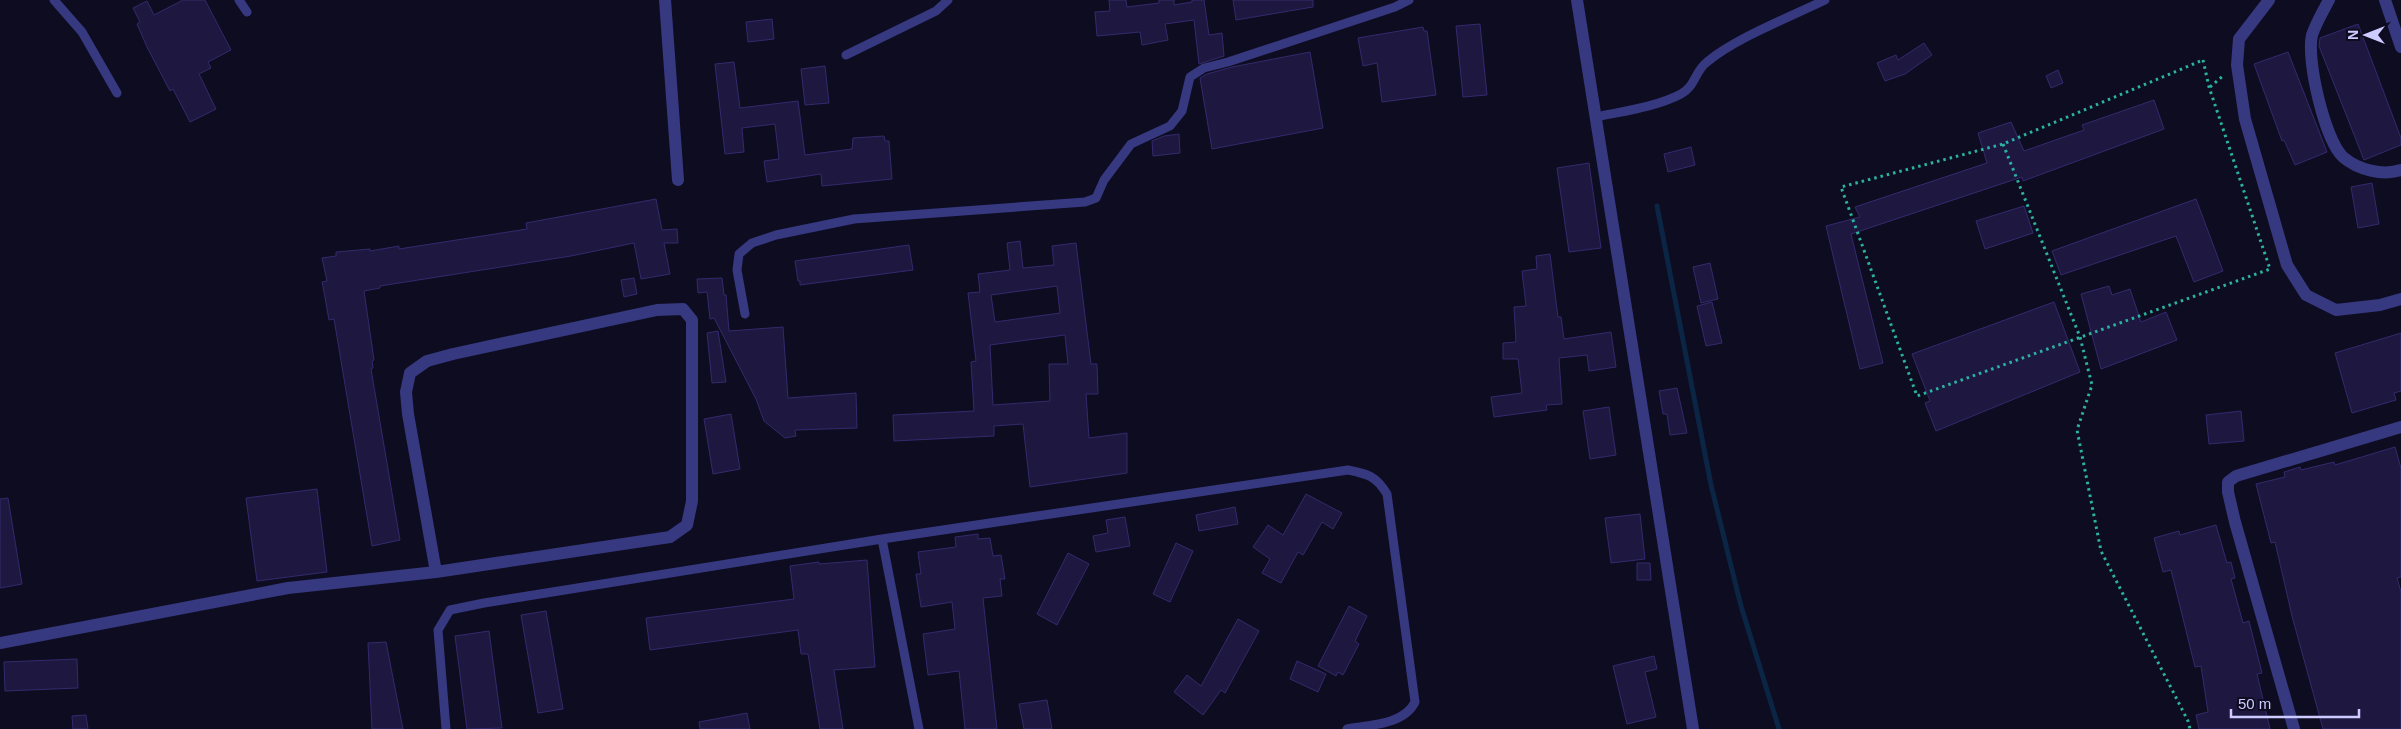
<svg xmlns="http://www.w3.org/2000/svg" width="2401" height="729" font-family="Arial,sans-serif">
<style>
.lines{fill:none;stroke-linecap:round;stroke-linejoin:round}
.stream{stroke:#0b2545;stroke-width:5}
.building{fill:#1e1841;stroke:#332a6d;fill-rule:evenodd}
.path{stroke:#2bb2a1;stroke-width:3;stroke-dasharray:2.5 4;stroke-linecap:butt}
.lane{stroke:#363880;stroke-width:9}
.street{stroke:#363880;stroke-width:12}
</style>
<rect width="100%" height="100%" fill="#0e0c20"/>
<g class="lines">
<!-- stream -->
<path class="stream" d="M1657 206 1711 485 1741 606 1779 729"/>
</g>
<!-- building -->
<path class="building" d="M183 0H205L231 50 208 62 211 68 199 74 216 109 190 122 173 89 170 91 147 47 137 24 140 22 133 8 147 1 154 15Z
M1109 0H1126L1127 7 1159 3V0H1174V5L1192 2V0H1204L1209 35 1222 33 1224 56 1199 64 1194 20 1165 24 1168 40 1142 45 1140 32 1097 36 1095 12 1110 11Z
M1233 0H1313V7L1236 20Z
M772 19 774 39 748 42 746 22Z
M1480 24 1487 95 1463 97 1456 26Z
M2358 24 2401 138V145L2364 160 2319 46 2320 38Z
M1423 27 1424 31H1427L1436 95 1382 102 1377 63 1363 66 1358 38Z
M1924 43 1932 55 1905 74 1885 81 1877 63 1896 55 1898 60Z
M1310 52 1323 128 1212 149 1200 78 1207 74 1232 67Z
M2288 52 2327 152 2295 165 2284 140 2282 141 2254 64Z
M734 62 740 108 798 101 805 155 852 149 853 138 884 136 885 141H889L892 179 822 186 821 174 767 182 764 161 779 159 775 124 742 128 744 152 725 154 715 64Z
M825 66 829 103 805 105 801 69Z
M2058 70 2063 83 2051 88 2046 76Z
M2154 100 2164 129 2023 181 2022 177 1851 234 1883 363 1860 369 1826 226 1860 217 1855 207 1987 163 1978 133 2011 122 2024 151 2084 130 2082 125Z
M1179 134 1180 153 1153 156 1152 141 1164 136Z
M1691 147 1695 165 1668 172 1664 154Z
M1589 163 1601 248 1569 252 1557 168Z
M2372 183 2379 224 2358 228 2351 187Z
M656 199 662 230 677 229 678 243H664L670 274 641 279 634 243 571 256 380 286V288L364 291 374 360 372 361 373 368 371 369 400 540 372 546 334 319 329 320 324 292 322 282 327 281 322 258 336 256V252L370 249V251L399 246V249L527 229 526 223Z
M2196 199 2223 271 2194 282 2176 236 2061 275 2052 251Z
M2024 206 2033 233 1985 249 1976 221Z
M1020 241 1023 268 1054 265 1052 246 1076 243 1091 364H1097L1098 394H1086L1089 438 1127 433V473L1030 487 1023 424 994 426V436L894 441 893 415 974 411 971 362 976 361 968 293 980 292 978 274 1010 270 1007 243ZM1057 286 1060 313 995 322 991 295ZM1065 335 1068 364H1049L1050 401 993 405 990 345Z
M909 245 913 270 800 285V281H798L795 261Z
M1550 254 1558 317H1561L1564 339 1611 332 1616 367 1589 371 1587 355 1559 358 1562 404 1546 405 1547 410 1494 417 1491 397 1522 393 1518 359H1503V343L1516 342 1514 307 1526 306 1522 271 1537 269 1536 256Z
M1710 263 1718 299 1701 303 1693 267Z
M634 278 637 294 624 297 621 280Z
M722 278 724 295H726L729 331 783 327 788 398 856 393 857 428 795 430 796 436 785 438 764 421 756 399 714 318 710 319 707 292 698 293 697 279Z
M2109 286 2112 295 2130 289 2141 322 2166 312 2177 340 2101 369 2081 294Z
M1712 302 1722 343 1706 346 1697 306Z
M2054 302 2080 372 1936 431 1925 403 1930 401 1912 354Z
M718 331 726 382 712 383 707 333Z
M2401 333V391L2394 393 2396 400 2352 413 2335 353Z
M1677 388 1687 433 1670 435 1667 414H1663L1659 391Z
M1609 407 1616 455 1590 459 1583 411Z
M2241 411 2244 441 2209 444 2206 415Z
M731 414 740 469 713 474 704 419Z
M2395 447 2401 468V577L2397 578 2401 592V729H2323L2292 616 2275 542 2271 543 2256 484 2285 477 2284 472 2300 467 2301 470 2334 462 2335 465Z
M317 489 327 572 257 581 246 498Z
M1306 494 1342 513 1333 529 1322 522 1303 555 1298 552 1281 583 1262 573 1270 559 1253 547 1268 525 1283 535Z
M8 498 22 584 0 588V499Z
M1235 507 1238 524 1199 531 1196 515Z
M1640 514 1645 559 1611 563 1605 518Z
M1125 517 1130 546 1096 552 1093 536 1108 533 1106 520Z
M2216 525 2227 563 2231 562 2235 578 2231 579 2243 623 2249 621 2262 673 2257 674 2270 729H2199L2196 715 2208 712 2201 666 2195 667 2171 570 2163 572 2154 538 2179 531 2180 535Z
M978 534V539L990 538 993 556 1001 555 1005 579H1000L1002 596 983 598 997 729H965L959 671 928 675 923 634 955 629 952 602 921 607 916 574H921L918 552 956 547 955 537Z
M1176 543 1193 551 1170 602 1153 594Z
M1068 553 1089 564 1057 625 1037 614Z
M867 560 875 667 834 670 843 729H820L808 654H801L798 630 650 650 646 618 794 599 790 566 819 562V564Z
M1637 563H1650L1651 580H1637Z
M1349 606 1367 616 1355 641 1359 644 1343 675 1338 672 1336 676 1318 666Z
M546 611 563 709 538 713 521 615Z
M1238 619 1259 631 1225 693 1221 690 1203 715 1174 692 1187 675 1201 686Z
M489 631 502 728 467 729 455 636Z
M386 642 395 688 403 729H372L368 643Z
M1654 656 1657 669 1645 672 1656 717 1627 724 1613 666Z
M77 659 78 688 5 691 4 662Z
M1297 661 1326 674 1318 692 1290 679Z
M1047 700 1052 729H1024L1019 704Z
M747 713 750 729H700L699 722Z
M86 715 88 729H73L72 716Z"/>
<g class="lines">
<!-- path -->
<path class="path" d="M2203 60 2209 87 2270 269 1917 396 1841 187 2003 144Z
M2210 87 2224 75
M2003 144 2080 337 2092 385 2077 430 2101 551 2188 721 2190 729"/>
<!-- lane -->
<path class="lane" d="M54 0 82 32 117 93
M239 0 247 12
M846 55 936 11 948 0
M1596 117C1624 111 1656 107 1681 94 1695 87 1695 71 1707 62 1736 38 1790 17 1825 0
M745 314 737 270 739 254 752 243 776 235 854 219 1085 202 1096 198 1104 180 1131 144 1170 126 1182 111 1190 77 1204 68 1228 62 1395 7 1409 0
M882 539 919 729
M446 729 438 630 450 610 484 603 882 539 1348 470C1368 474 1376 476 1387 494L1415 702C1404 725 1369 725 1347 729"/>
<!-- street -->
<path class="street" d="M665 0 678 180
M1577 0 1693 729
M2269 0 2239 39 2237 65 2245 119 2287 265 2306 295 2336 310 2380 305 2401 299
M2329 0C2323 11 2316 23 2312 35 2306 60 2325 140 2343 157 2358 170 2383 176 2401 170
M2385 0 2401 47
M0 643 288 588 436 572 670 537 687 525 692 501V320L683 309 657 310 453 354 427 361 410 373 406 392 408 414 436 572
M2294 729 2235 522 2228 492V482L2236 476 2401 427"/>
</g>
<!-- north arrow -->
<g transform="translate(2366 35) rotate(270)" stroke="#0e0c20" stroke-width="4" paint-order="stroke">
<path d="M0-4L9 19L0 12L-9 19Z" fill="#cdcbff"/>
<text y="-8" font-size="14" font-weight="bold" text-anchor="middle" fill="#cdcbff">N</text>
</g>
<!-- scale -->
<path d="M2231 709v8h128v-8" fill="none" stroke="#cdcbff" stroke-width="2.5"/>
<text x="2238" y="709" font-size="15" fill="#cdcbff" stroke="#0e0c20" stroke-width="4" paint-order="stroke">50 m</text>
</svg>
